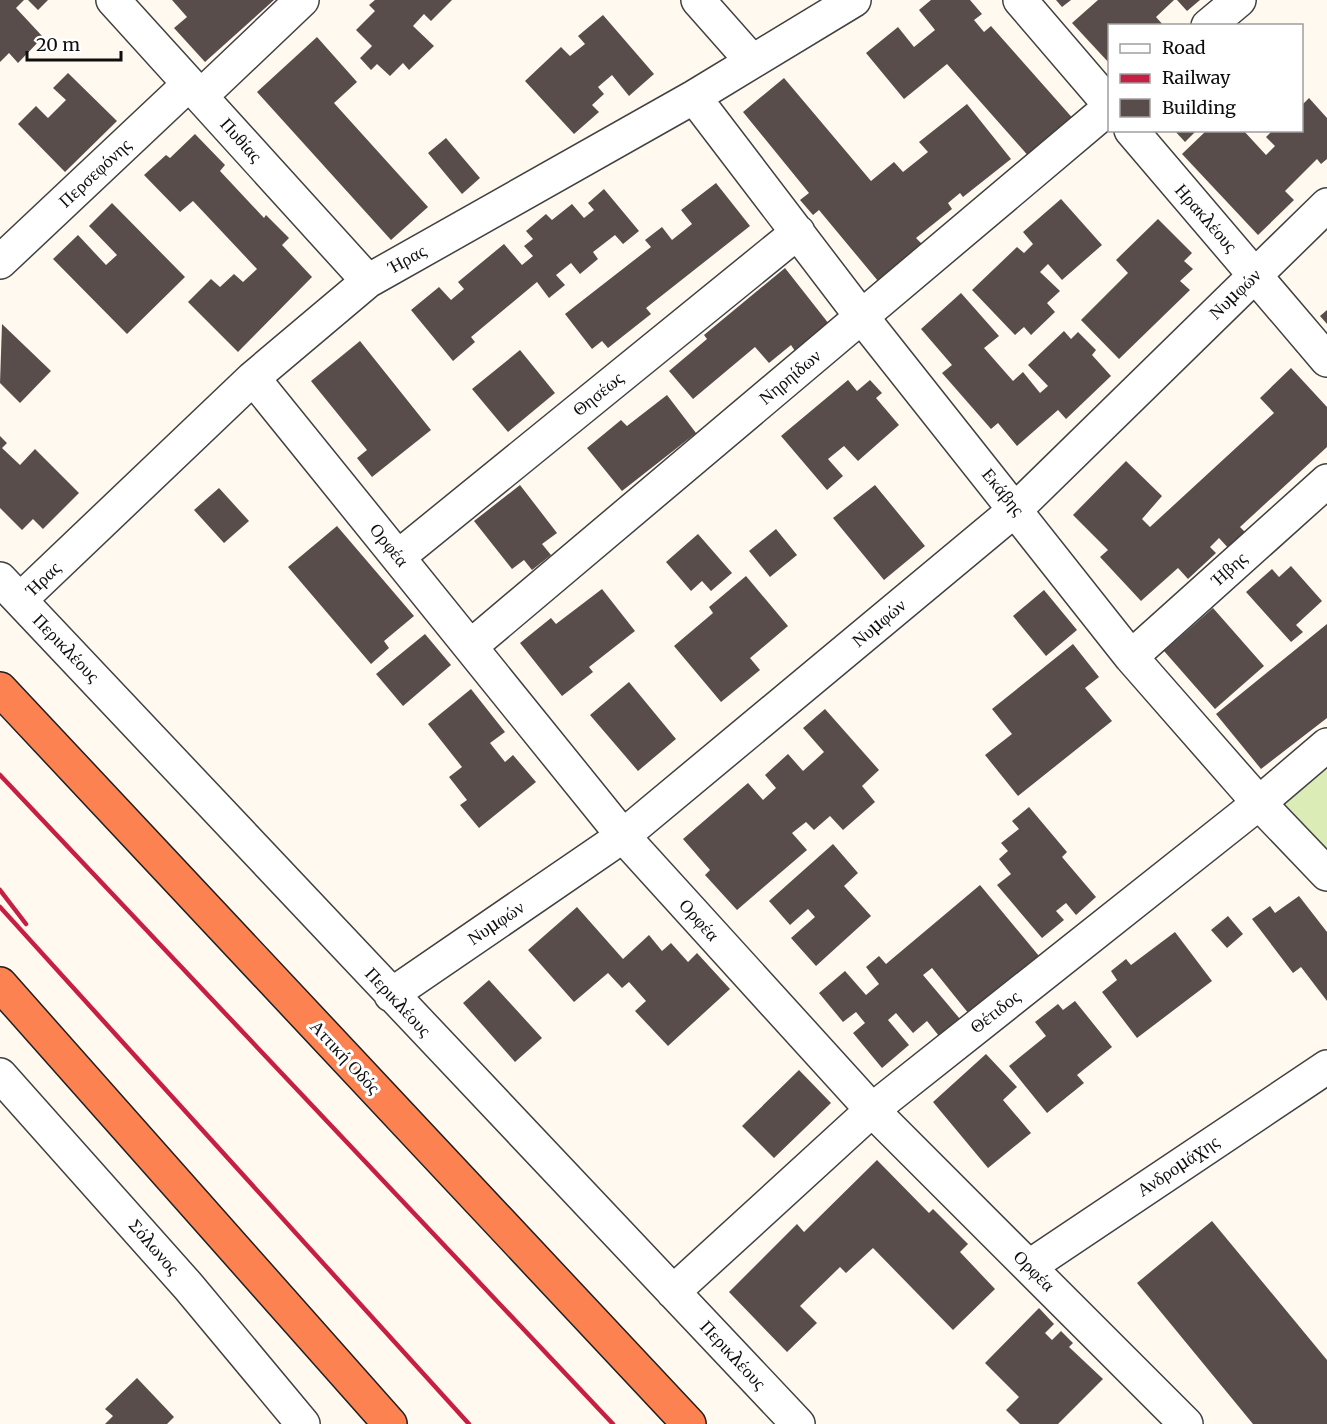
<svg xmlns="http://www.w3.org/2000/svg" width="1327" height="1424" font-family="Merriweather,serif">
<style>
.green{fill:#dcecb7}
.building{fill:#584d4a}
.lines{fill:none;stroke-linecap:round;stroke-linejoin:round}
.minor-casing{stroke:#414141;stroke-width:36}
.highway-casing{stroke:#1f1f1f;stroke-width:36}
.minor{stroke:#fff;stroke-width:33}
.highway{stroke:#fc8251;stroke-width:33}
.rail{stroke:#c71e43;stroke-width:4.5}
.labels{text-anchor:middle;stroke-width:6;stroke-linejoin:round;paint-order:stroke}
.street-label{font-size:18px;fill:#0e0e0e;stroke:#fff}
</style>
<rect width="100%" height="100%" fill="#fff9f0"/>
<!-- green -->
<path class="green" d="M1327 745V874L1259 803Z"/>
<!-- building -->
<path class="building" d="M0 0H24L16 8 43 37 18 63 9 53 0 62Z
M28 0H48L38 10Z
M172 0H274L205 62 174 28 187 17Z
M375 0H452L431 21 424 14 413 26 434 46 409 70 403 63 390 76 377 64 371 70 360 58 372 46 356 30 375 11 369 5Z
M931 0H970L982 14 974 20 984 32 991 26 1076 122 1032 160 947 64 904 99 866 53 898 27 914 47 935 30 919 10Z
M1056 0H1071L1062 7Z
M1098 0H1174L1156 17 1164 26H1110V64L1072 23Z
M1177 0H1200L1187 11Z
M603 15 654 74 629 96 612 75 598 87 604 94 592 105 599 112 574 134 525 81 561 47 570 56 585 44 578 36Z
M317 37 357 82 334 103 428 207 391 240 257 92Z
M68 73 117 121 65 172 18 124 36 106 48 118 66 100 53 88Z
M784 78 871 181 894 162 903 172 928 152 919 142 967 104 1011 159 963 197 960 193 948 203 952 209 916 238 922 244 878 281 819 210 813 215 800 200 809 193 743 112Z
M1309 98 1327 118V159L1321 164 1317 159 1285 191 1294 200 1258 235 1182 154 1207 130H1243L1266 155 1275 146 1266 137 1273 130H1302V105Z
M1174 130H1197L1185 142Z
M195 134 225 165 220 171 264 218 266 215 289 238 282 245 312 277 238 352 188 302 211 279 220 287 234 274 243 282 257 269 193 201 180 212 144 175 166 155 170 158Z
M446 138 480 178 462 194 428 153Z
M716 183 750 226 646 308 651 314 608 348 602 341 592 349 565 314 651 247 645 240 662 227 672 240 692 224 681 210Z
M604 189 639 231 623 244 615 235 593 252 598 259 580 274 571 263 556 275 565 285 549 298 537 282 471 337 475 342 453 361 411 310 439 287 451 300 464 289 458 282 504 244 522 265 533 256 524 246 533 239 526 231 546 214 552 220 572 204 584 218 594 210 588 203Z
M1061 199 1102 245 1062 280 1048 264 1040 272 1060 291 1047 303 1055 312 1031 335 1024 327 1015 335 972 290 1017 247 1024 253 1033 244 1023 232Z
M112 203 185 277 127 334 53 259 78 235 106 265 117 255 89 226Z
M1158 219 1192 253 1184 261 1193 269 1180 281 1190 290 1119 359 1081 320 1128 273 1116 260Z
M785 268 829 324 795 351 791 345 769 363 755 347 693 399 669 371 707 339 704 335Z
M961 293 999 336 984 348 1013 381 1023 372 1040 393 1048 386 1028 365 1064 331 1071 339 1078 332 1096 350 1092 355 1111 376 1066 419 1058 410 1017 446 998 423 991 429 942 373 952 365 921 329Z
M1327 310V324L1320 316Z
M2 324 51 371 20 403 0 383Z
M360 341 431 430 372 477 357 458 367 450 311 381Z
M520 350 555 393 508 432 472 389Z
M1291 368 1327 407V447L1240 527 1248 535 1231 551 1219 538 1210 547 1216 553 1188 579 1178 568 1141 601 1100 557 1108 550 1073 515 1126 461 1162 496 1142 519 1150 527 1274 413 1260 398Z
M848 380 857 391 870 380 882 393 876 398 899 425 858 461 844 446 828 459 843 476 827 490 781 436Z
M667 395 696 433 622 491 587 448 621 420 627 426Z
M0 436 7 443 2 448 20 465 35 449 79 493 43 529 33 519 22 530 0 508Z
M520 485 557 533 542 544 551 555 532 570 524 560 512 569 474 521Z
M875 485 925 546 884 580 833 518Z
M219 488 249 521 224 543 194 510Z
M337 526 414 616 384 641 389 648 371 664 288 567Z
M776 529 797 555 770 577 749 551Z
M698 534 732 573 711 591 702 581 691 591 666 562Z
M1291 566 1322 601 1296 625 1303 632 1291 642 1246 592 1272 569 1279 577Z
M746 576 788 626 750 658 760 670 721 702 674 646 713 613 709 607Z
M602 589 635 631 589 667 593 672 562 696 520 643 551 618 556 624Z
M1044 590 1077 630 1046 656 1013 616Z
M1213 608 1264 666 1215 709 1164 651Z
M1327 624V718L1261 769 1216 714Z
M425 634 451 665 403 706 376 674Z
M1073 644 1099 677 1085 688 1112 721 1018 796 985 755 1012 734 992 709Z
M629 682 676 739 638 771 590 715Z
M471 689 505 732 490 743 505 762 513 755 536 782 479 828 460 805 467 800 449 777 462 767 428 724Z
M825 709 879 770 862 786 875 802 843 830 830 816 814 830 806 822 792 833 807 850 737 910 705 875 710 870 683 839 748 783 763 800 776 788 765 775 788 754 803 771 824 752 803 728Z
M1029 807 1067 852 1062 857 1096 897 1076 915 1066 903 1056 911 1064 920 1042 938 997 885 1011 874 999 859 1008 851 1001 843 1019 829 1012 821Z
M833 844 858 873 844 886 871 916 816 966 791 938 815 917 808 909 790 925 769 901Z
M980 885 1039 956 969 1014 932 968 923 975 960 1019 939 1036 927 1021 913 1033 896 1013 888 1020 909 1045 882 1068 853 1033 865 1023 856 1012 843 1022 819 993 845 971 866 995 879 984 866 967 879 956 886 964Z
M1299 896 1327 932V1001L1301 967 1293 973 1252 919 1270 906 1275 913Z
M577 907 623 959 649 935 662 951 671 943 688 962 697 953 730 989 668 1046 635 1011 646 1001 629 982 622 988 608 973 574 1002 528 950Z
M1228 916 1243 934 1227 948 1211 930Z
M1175 932 1212 981 1137 1038 1102 992 1117 980 1111 971 1126 959 1131 965Z
M489 980 542 1038 515 1062 463 1003Z
M1075 1001 1112 1047 1077 1075 1084 1083 1047 1113 1009 1066 1046 1036 1035 1022 1058 1004 1063 1010Z
M986 1054 1017 1087 1003 1100 1031 1133 988 1168 933 1102Z
M799 1070 831 1103 774 1158 742 1126Z
M877 1160 929 1213 933 1209 968 1244 960 1252 995 1289 953 1330 873 1248 846 1273 840 1267 800 1306 817 1323 787 1352 729 1292 797 1224 804 1232Z
M1212 1221 1327 1360V1424H1253L1137 1283Z
M1039 1308 1054 1324 1045 1333 1052 1340 1061 1331 1073 1343 1069 1347 1103 1379 1058 1424H1020L1006 1410 1019 1397 985 1363Z
M137 1378 174 1417 167 1424H105L113 1416 105 1409Z"/>
<g class="lines">
<defs>
<path id="minor" d="M113 0 368 281
M698 0 751 60
M1020 0 1110 105
M1208 26 1239 0
M201 96 302 0
M694 97 861 316 1131 657 1259 803 1327 874
M1131 130 1327 360
M0 262 189 84
M253 378 623 836 872 1110 1186 1424
M398 557 798 232
M0 579 798 1424
M20 600 253 378 368 281 694 97 854 0
M471 646 1110 107
M1131 657 1327 481
M391 995 623 836 1016 509 1327 205
M0 1075 188 1286 303 1424
M1030 1266 1327 1067
M673 1292 872 1110 1259 803 1327 745"/>
<path id="highway" d="M0 689 689 1424
M0 984 390 1424"/>
</defs>
<!-- minor casing -->
<use href="#minor" class="minor-casing"/>
<!-- highway casing -->
<use href="#highway" class="highway-casing"/>
<!-- minor -->
<use href="#minor" class="minor"/>
<!-- highway -->
<use href="#highway" class="highway"/>
<!-- rail -->
<path class="rail" d="M0 775 613 1424
M0 890 26 924
M0 907 469 1424"/>
</g>
<g class="labels">
<!-- street labels -->
<g class="street-label">
<text transform="translate(241 140) rotate(48)" y="6">Πυθίας</text>
<text transform="translate(95 173) rotate(-43)" y="6">Περσεφόνης</text>
<text transform="translate(1206 218) rotate(49)" y="6">Ηρακλέους</text>
<text transform="translate(407 259) rotate(-29)" y="6">Ήρας</text>
<text transform="translate(1235 294) rotate(-44)" y="6">Νυμφών</text>
<text transform="translate(790 377) rotate(-40)" y="6">Νηρηίδων</text>
<text transform="translate(598 394) rotate(-39)" y="6">Θησέως</text>
<text transform="translate(1003 492) rotate(51)" y="6">Εκάβης</text>
<text transform="translate(389 545) rotate(51)" y="6">Ορφέα</text>
<text transform="translate(1229 569) rotate(-42)" y="6">Ήβης</text>
<text transform="translate(43 579) rotate(-44)" y="6">Ήρας</text>
<text transform="translate(879 623) rotate(-40)" y="6">Νυμφών</text>
<text transform="translate(66 648) rotate(46)" y="6">Περικλέους</text>
<text transform="translate(699 920) rotate(48)" y="6">Ορφέα</text>
<text transform="translate(496 923) rotate(-34)" y="6">Νυμφών</text>
<text transform="translate(398 1002) rotate(47)" y="6">Περικλέους</text>
<text transform="translate(995 1012) rotate(-38)" y="6">Θέτιδος</text>
<text transform="translate(345 1057) rotate(47)" y="6">Αττική Οδός</text>
<text transform="translate(1178 1166) rotate(-34)" y="6">Ανδρομάχης</text>
<text transform="translate(154 1247) rotate(49)" y="6">Σόλωνος</text>
<text transform="translate(1034 1271) rotate(45)" y="6">Ορφέα</text>
<text transform="translate(733 1355) rotate(47)" y="6">Περικλέους</text>
</g>
</g>
<!-- legend -->
<rect x="1108" y="24" width="195" height="108" fill="#ffffff" stroke="#9f9f9f" stroke-width="1.5"/>
<rect x="1120" y="44" width="30" height="9" fill="#ffffff" stroke="#9f9f9f" stroke-width="1.5"/>
<text x="1162" y="54" font-size="18" fill="#0e0e0e">Road</text>
<rect x="1120" y="74" width="30" height="9" fill="#c71e43" stroke="#9f9f9f" stroke-width="1.5"/>
<text x="1162" y="84" font-size="18" fill="#0e0e0e">Railway</text>
<rect x="1120" y="99" width="30" height="18" fill="#584d4a" stroke="#9f9f9f" stroke-width="1.5"/>
<text x="1162" y="114" font-size="18" fill="#0e0e0e">Building</text>
<!-- scale -->
<path d="M27 51v9h94v-9" fill="none" stroke="#0e0e0e" stroke-width="3"/>
<text x="36" y="51" font-size="18" fill="#0e0e0e" stroke="#ffffff" stroke-width="4.5" paint-order="stroke">20 m</text>
</svg>
